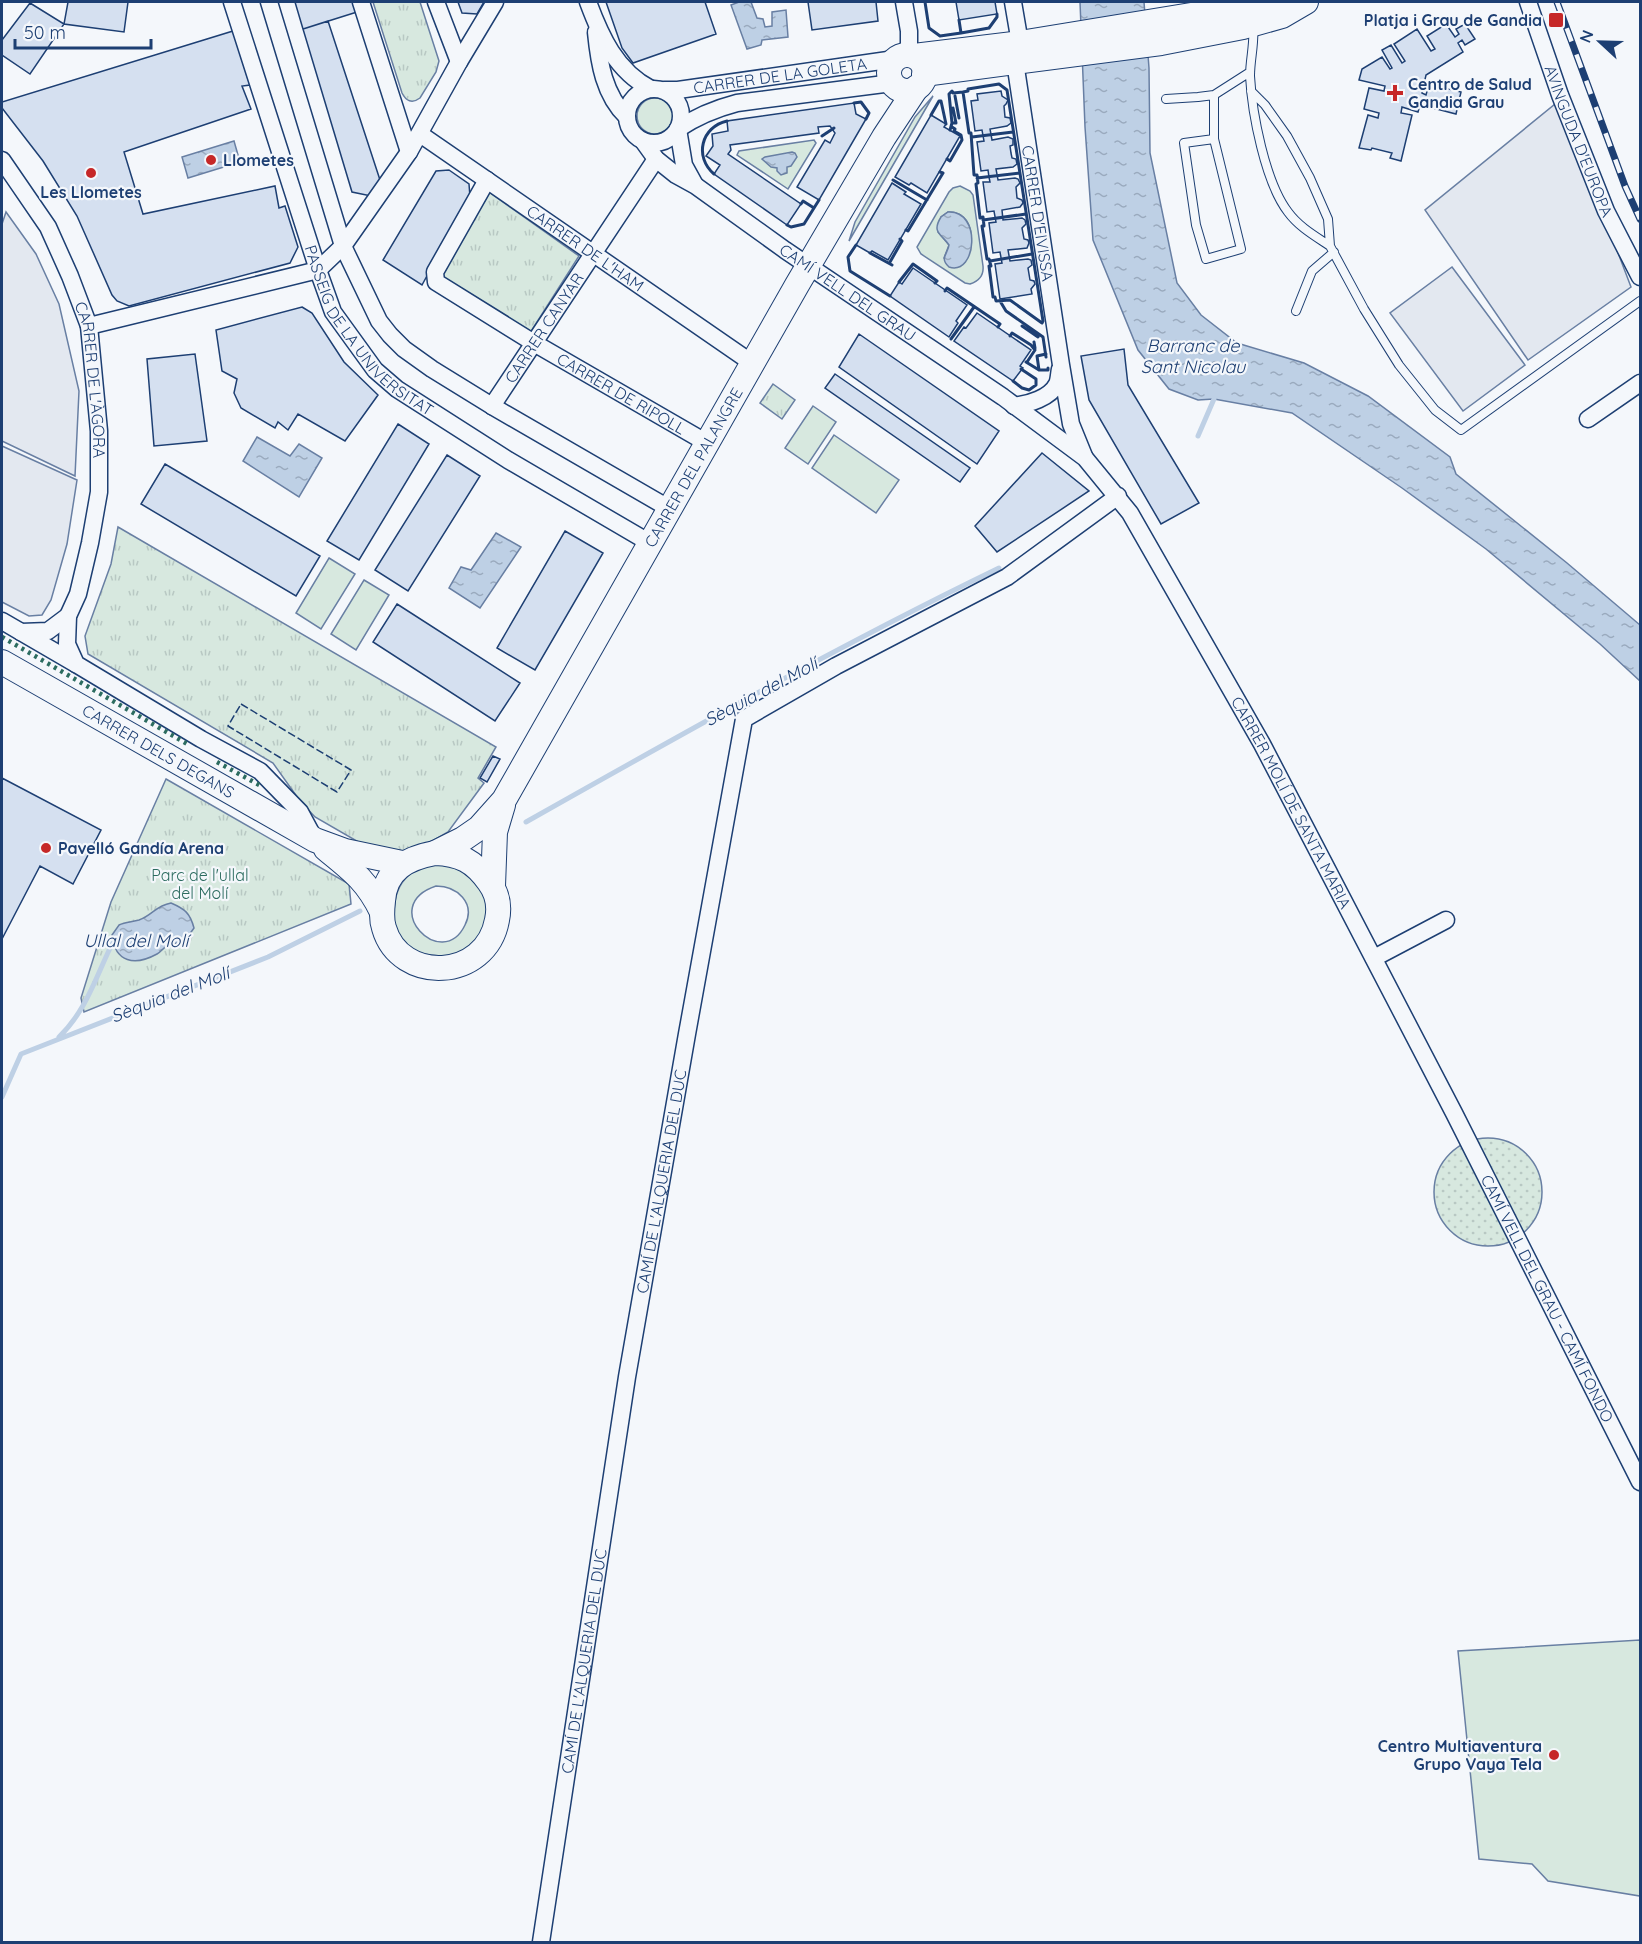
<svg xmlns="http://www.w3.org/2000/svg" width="1642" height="1944" font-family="Quicksand,sans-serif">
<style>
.grass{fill:#d7e8df;stroke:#687fa3;stroke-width:1.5;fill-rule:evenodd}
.park{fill:url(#park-tufts);stroke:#687fa3;stroke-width:1.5}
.garden{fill:url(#garden-dots);stroke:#687fa3;stroke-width:1.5}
.parking{fill:#e3e8f0;stroke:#687fa3;stroke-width:1.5}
.water{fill:url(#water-ripples);stroke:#687fa3;stroke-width:1.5}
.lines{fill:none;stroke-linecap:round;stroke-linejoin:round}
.stream{stroke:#bed0e5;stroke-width:5}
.building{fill:#d5e0f0;stroke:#1d3f73;stroke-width:1.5}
.lane-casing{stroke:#1d3f73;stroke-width:10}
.street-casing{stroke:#1d3f73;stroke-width:19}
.secondary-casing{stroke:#1d3f73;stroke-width:26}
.lane{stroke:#f4f7fb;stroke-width:8}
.street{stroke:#f4f7fb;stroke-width:16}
.secondary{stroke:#f4f7fb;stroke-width:24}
.rail-casing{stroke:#1d3f73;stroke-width:7}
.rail{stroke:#f4f7fb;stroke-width:4.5;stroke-dasharray:14;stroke-linecap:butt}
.hedge{stroke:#2c6c60;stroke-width:4.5;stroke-dasharray:3 4.5;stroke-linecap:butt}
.fence{stroke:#1d3f73;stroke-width:1.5;stroke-dasharray:8 3;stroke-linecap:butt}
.wall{stroke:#1d3f73;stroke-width:3}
.poi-dot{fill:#c62828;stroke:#f4f7fb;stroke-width:2}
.labels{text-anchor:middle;stroke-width:4.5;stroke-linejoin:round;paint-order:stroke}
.poi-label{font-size:16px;font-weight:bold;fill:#1d3f73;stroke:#f4f7fb;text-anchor:start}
.street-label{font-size:16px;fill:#1d3f73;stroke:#f4f7fb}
.park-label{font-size:16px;fill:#2c6c60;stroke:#f4f7fb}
.water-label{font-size:18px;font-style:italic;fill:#1d3f73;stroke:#f4f7fb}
</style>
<defs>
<pattern id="park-tufts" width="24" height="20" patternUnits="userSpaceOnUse" patternTransform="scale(1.5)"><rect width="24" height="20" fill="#d7e8df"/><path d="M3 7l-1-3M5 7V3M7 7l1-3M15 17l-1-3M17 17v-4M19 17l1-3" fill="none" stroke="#b8c8c3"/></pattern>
<pattern id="garden-dots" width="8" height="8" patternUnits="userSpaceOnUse" patternTransform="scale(1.5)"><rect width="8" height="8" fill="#d7e8df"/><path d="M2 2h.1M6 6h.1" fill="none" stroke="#b8c8c3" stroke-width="1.8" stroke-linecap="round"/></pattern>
<pattern id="water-ripples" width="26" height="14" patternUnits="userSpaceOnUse" patternTransform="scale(1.5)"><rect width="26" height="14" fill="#bed0e5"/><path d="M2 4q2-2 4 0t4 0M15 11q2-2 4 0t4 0" fill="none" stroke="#9aaabe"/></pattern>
</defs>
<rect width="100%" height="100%" fill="#f4f7fb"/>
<!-- grass -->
<path class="grass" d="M933 96 849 241 855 222 915 117Z
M637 116a18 18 0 1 1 36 0a18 18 0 1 1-36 0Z
M814 140 816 143 788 189 737 155 739 151Z
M960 186 970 191 973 195 983 266C984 276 979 281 970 284L965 283 921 254 917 247 949 192 953 188ZM948 212C975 211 976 247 964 263L944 258 949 245 938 232 941 217Z
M813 406 836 422 808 464 785 448Z
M834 435 899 480 876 513 812 468Z
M329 558 355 574 321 629 296 613Z
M364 580 389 595 356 650 331 634Z
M446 864 475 877 489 906 483 937 459 958 412 953C407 946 395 935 393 926 393 922 394 916 394 912 395 878 414 865 446 864ZM436 886C457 886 476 903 465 925 442 973 377 906 436 886Z
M1640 1640V1896L1548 1881 1532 1864 1479 1859 1458 1651Z"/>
<!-- park -->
<path class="park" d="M373 2H420L439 61 436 72 420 98C412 104 406 101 402 93Z
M486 190 579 256 530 333 445 281 440 271Z
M773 384 795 400 782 419 760 403Z
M118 527 496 747 478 778 484 783 448 832 422 847 403 851 367 847 315 817 300 801 273 763 88 654 85 636 111 564Z
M166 779 349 884 351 904 84 1012 81 998 111 902Z"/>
<!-- garden -->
<path class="garden" d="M1434 1192a54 54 0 1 1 108 0a54 54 0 1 1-108 0Z"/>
<!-- parking -->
<path class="parking" d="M1560 100 1631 287 1528 360 1425 210Z
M6 212 36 254 59 304 79 391 75 476 2 441V224Z
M1452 267 1525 365 1463 411 1390 313Z
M2 446 77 480 67 544 51 600 42 615 29 616 2 602Z"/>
<!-- water -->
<path class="water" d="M739 2H751L757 18 763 19 765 27 772 26V12L786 10 788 37 762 40 761 45 747 49 731 5Z
M1080 2H1144L1149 68 1150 153 1177 283 1201 315 1237 343 1304 363 1368 396 1450 457 1456 474 1567 563 1640 625V681L1600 644 1486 549 1402 488 1292 413 1214 399 1198 400 1169 389 1138 350 1093 240 1085 127Z
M234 141 240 162 188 178 182 157Z
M792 152 795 153 797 157 791 166 787 167V173L781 175 777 171V168L771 167 762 159 765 157Z
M948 212C982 210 977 276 949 267 939 258 948 254 949 245 942 234 931 233 941 217Z
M257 437 290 456 299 444 322 458 299 497 243 461Z
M496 533 521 547 480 608 449 588 461 567 471 570Z
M171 903C185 909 190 913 194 928 191 932 187 939 182 942 177 944 172 943 168 945 164 947 161 952 157 954 135 966 115 963 112 935L119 925C125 922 132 922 139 920 153 915 155 906 171 903Z"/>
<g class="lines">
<!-- stream -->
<path class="stream" d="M1198 436 1214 399
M526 822C682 734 838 646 999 568
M59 1037C87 1010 96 976 113 942
M2 1097 21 1054 268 957 360 911"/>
</g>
<!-- building -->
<path class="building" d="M68 2H128L124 32 64 24Z
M295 2H353L357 12 303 29Z
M458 2H484L477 14 462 13Z
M606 2H705L716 34 633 63 622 48Z
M808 2H876L878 21 812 30Z
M956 2H995L997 14 959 20Z
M30 3 64 24 30 74 2 55V40Z
M328 21 380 180 371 196 352 192 303 29Z
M1446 24 1455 37 1459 34 1456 29 1465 24 1475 39 1465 45 1462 40 1458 43 1463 52 1426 75 1422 93 1426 95 1429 84 1461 92 1456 114 1425 106 1426 102 1421 101 1418 112 1402 107 1401 113 1412 115 1401 161 1390 158 1392 153 1372 148 1371 150 1359 148 1368 115 1378 118 1379 113 1364 109 1369 88 1384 91 1385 86 1359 80 1362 69 1382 57 1390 69 1392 68 1382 50 1391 45 1402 63 1405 61 1394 44 1417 29 1431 51 1435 49 1427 36Z
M233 31 250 85 242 86 251 109 124 152 143 214 275 186 279 208 285 206 298 247 290 263 129 306 117 301 112 295 77 216 43 161 2 108V102Z
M1001 91 1002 96 1008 100 1006 104 1004 106 1005 117 1010 118 1011 123 1007 126 990 129 992 140 1008 137 1013 139V145L1010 146 1011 153 1012 158 1016 159 1017 164 1013 167 996 169 998 180 1015 178 1018 179 1020 183 1016 187 1017 198 1022 200 1023 203 1020 207 1002 210 1003 220 1022 218 1025 220 1026 224 1022 228 1024 239 1028 240 1029 243 1027 248 1008 250 1010 261 1028 259 1031 260 1032 265 1028 268 1030 280 1034 281 1035 284 1031 289 1032 294 1000 299 995 264 1002 263 1000 252 993 253 989 223 996 222 994 211 987 212 983 182H990L989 177 988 170 981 171 977 142 984 141 982 130 975 131 971 101 978 100 977 94Z
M854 103 856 114 866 119 819 200 797 187 825 140 830 143 835 133 830 126 818 127 819 133 730 145 731 150 728 154 801 204 787 225 714 174 720 165 706 156 713 146 712 134 728 131 727 121Z
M931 115 946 124 944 127 960 136 927 193 911 183 909 185 895 177Z
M449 170 469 184 470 197 422 285 383 260 436 171Z
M892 183 906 192 904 194 921 204 888 260 872 251 870 253 856 245Z
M913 268 967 305 956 321 958 323 949 337 890 296 899 282 902 284Z
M302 307 312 313 344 362 378 395 345 441 298 414 288 430 278 422 275 428 241 408 234 393 237 379 222 371 216 330Z
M977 313 1031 350 1020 366 1023 368 1013 381 954 341 964 327 966 328Z
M859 334 999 431 977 464 839 367Z
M1124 349 1128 385 1199 503 1161 524 1089 400 1081 356Z
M195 354 207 441 154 446 147 359Z
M835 374 970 468 960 482 825 388Z
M398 424 429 444 359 560 327 541Z
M1042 453 1089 491 997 552 975 526Z
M447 455 480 476 408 591 375 570Z
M165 464 320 556 296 596 141 504Z
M565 531 603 553 535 670 497 648Z
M397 604 520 683 495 721 373 642Z
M493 756 500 759 487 782 480 778Z
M2 778 101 830 73 884 40 866 2 939Z"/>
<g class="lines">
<defs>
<path id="lane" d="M1253 25C1255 42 1250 59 1250 76 1252 113 1265 182 1288 212 1299 227 1315 236 1330 246
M1251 91 1265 105 1287 136 1310 178 1328 219 1330 246 1364 309 1399 365 1435 410 1461 430 1640 301
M1214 95V139L1184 143 1196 225 1206 259 1241 249 1214 139
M1166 99 1198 97 1214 95 1250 72
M1296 311 1312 271 1334 252"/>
<g id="street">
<path id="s1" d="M232 2 318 270 333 312 375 370 397 389 508 460 650 543"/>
<path d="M269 2 343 246 379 321 390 335 404 349 432 369 492 406 670 509"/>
<path d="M361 2 409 152"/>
<path d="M436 2 459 62"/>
<path d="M588 2C601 37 616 71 651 89"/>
<path d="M904 2 909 31V55"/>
<path d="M1013 2 1020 43"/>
<path id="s2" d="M1528 2 1560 95 1606 211 1640 277"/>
<path d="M596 32C599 63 604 95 627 117"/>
<path id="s3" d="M1015 62 1061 365 1071 424 1084 456"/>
<circle cx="654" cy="116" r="27"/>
<path id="s4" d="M664 90H678L895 59"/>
<path d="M678 129C697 116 714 109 737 103L892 83"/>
<path d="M678 129 684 165 695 185"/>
<path id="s5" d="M420 134 752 363"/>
<path id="s6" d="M643 141 656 159 676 175 696 186 785 250 1003 397 1085 458 1130 513 1262 744 1454 1113 1640 1482"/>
<path id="s7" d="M2 160 48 227 70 276 89 326 99 431V492L90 543 78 594 68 616 67 644 76 664 201 739 260 771 300 812 314 838"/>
<path id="s8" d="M487 180 435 272 436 282 534 343 707 443"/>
<path d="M89 326 318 270 343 246 409 152 459 62 495 2"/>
<path id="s9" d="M492 406 656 159"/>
<path d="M1014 406C1029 404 1050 398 1057 384 1059 380 1059 373 1060 369"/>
<path d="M1588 419 1640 383"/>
<path d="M2 621 21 632 48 631 68 616"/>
<path d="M21 632 76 664"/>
<path d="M1374 958 1446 920"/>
<path id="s10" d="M541 1942 627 1377 687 1034 744 719 836 666 1007 577 1118 496"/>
</g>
<g id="secondary">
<circle cx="907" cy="73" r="18"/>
<path d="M914 56 1020 43 1271 2"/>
<path d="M924 74 1161 43 1243 27 1282 16 1306 2"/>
<path id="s11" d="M2 662 315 840 345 851 402 863"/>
<path d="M326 849C352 870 367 881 382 912"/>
<path id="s12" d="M435 853 463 839 479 828 504 800 797 285 884 137 917 87"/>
<path d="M435 853C460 854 474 861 489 882 498 894 500 906 497 920 486 981 400 984 384 928 381 919 382 910 383 901 385 869 408 858 435 853Z"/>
<path d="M493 886 495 832 503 805"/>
</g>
</defs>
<!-- lane casing -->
<use href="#lane" class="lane-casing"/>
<!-- street casing -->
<use href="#street" class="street-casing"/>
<!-- secondary casing -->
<use href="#secondary" class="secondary-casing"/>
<!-- lane -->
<use href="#lane" class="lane"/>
<!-- street -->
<use href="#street" class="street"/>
<!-- secondary -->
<use href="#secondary" class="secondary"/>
<defs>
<path id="rail" d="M1557 2 1625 186 1640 219"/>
</defs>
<!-- rail casing -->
<use href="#rail" class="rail-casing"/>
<!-- rail -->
<use href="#rail" class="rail"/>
<!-- hedge -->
<path class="hedge" d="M2 637 189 745
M217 762 263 787"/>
<!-- fence -->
<path class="fence" d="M241 704 351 770 337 792 228 726Z"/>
<!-- wall -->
<path class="wall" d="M925 2 929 28 940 36 961 33
M959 20 961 33 989 28 997 17V14
M999 84 1007 90 1043 321 1042 323 1010 300 996 301 995 297H993L989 266H991L989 259H987L982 226H984L983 217 980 218 976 184 978 183 977 175H974L971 133H969L963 92 968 91V89Z
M955 96 959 118
M854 103 861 102 869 113 866 119
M931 115 939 101H941L946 124
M952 123H956L953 108
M950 130 952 123 949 94 952 91 953 93 963 92
M822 136 834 128
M972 137 1013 132
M947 159 950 161 962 140 961 135 954 131 955 129 952 127
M714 174C694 157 701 127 727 121
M977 178 1020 173
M893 180 927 200
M801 204 803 201 814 208
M983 220 1026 214
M787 225 791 227 804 224 819 200
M906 230 908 231 943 173 940 172
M856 245 848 257 850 271 890 296
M870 253 892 265
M990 261 1032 254
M890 262 902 241 900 239
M899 282 913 264 937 281 935 283
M945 291 947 288 1000 324 998 327
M1000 301 1006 311 1043 337 1046 357
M1022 326 1038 337
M1010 336 1012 333 1031 345 1035 350 1027 362
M951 339 974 307
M1034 342 1035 348
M1026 362 1039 370H1048V368
M1039 370 1037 356 1046 354
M1013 381 1022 388 1029 390 1036 385V379L1021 369"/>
</g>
<!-- markers -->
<g class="poi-dot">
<rect x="1548" y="12" width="16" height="16" rx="3"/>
<path d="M1392 84h6v6h6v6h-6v6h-6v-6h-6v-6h6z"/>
<circle cx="211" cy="160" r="6"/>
<circle cx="91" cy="173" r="6"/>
<circle cx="46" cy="848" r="6"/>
<circle cx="1554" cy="1755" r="6"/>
</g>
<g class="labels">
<!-- poi labels -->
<g class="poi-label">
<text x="1542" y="26" text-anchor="end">Platja i Grau de Gandia</text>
<text x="1408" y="90">Centro de Salud<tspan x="1408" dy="18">Gandia Grau</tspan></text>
<text x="223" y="166">Llometes</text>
<text x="91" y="198" text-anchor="middle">Les Llometes</text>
<text x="58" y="854">Pavelló Gandía Arena</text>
<text x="1542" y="1752" text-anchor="end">Centro Multiaventura<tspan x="1542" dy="18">Grupo Vaya Tela</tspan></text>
</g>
<!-- street labels -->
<g class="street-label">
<text dy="6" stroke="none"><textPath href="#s4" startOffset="117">CARRER DE LA GOLETA</textPath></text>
<text dy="6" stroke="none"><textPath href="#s2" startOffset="148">AVINGUDA D'EUROPA</textPath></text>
<text dy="6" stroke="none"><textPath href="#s3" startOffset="153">CARRER D'EIVISSA</textPath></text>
<text dy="6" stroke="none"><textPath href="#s5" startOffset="201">CARRER DE L'HAM</textPath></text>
<text dy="6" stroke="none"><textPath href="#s6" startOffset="256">CAMÍ VELL DEL GRAU</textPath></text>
<text dy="6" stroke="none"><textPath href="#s1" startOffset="362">PASSEIG DE LA UNIVERSITAT</textPath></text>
<text dy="6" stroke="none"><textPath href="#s9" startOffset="94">CARRER CANYAR</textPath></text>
<text dy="6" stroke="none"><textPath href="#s7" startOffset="242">CARRER DE L'ÀGORA</textPath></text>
<text dy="6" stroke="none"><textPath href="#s8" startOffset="332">CARRER DE RIPOLL</textPath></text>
<text dy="6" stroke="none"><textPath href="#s12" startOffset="471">CARRER DEL PALANGRE</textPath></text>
<text dy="6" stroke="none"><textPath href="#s11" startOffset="180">CARRER DELS DEGANS</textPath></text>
<text dy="6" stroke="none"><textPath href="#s6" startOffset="948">CARRER MOLÍ DE SANTA MARIA</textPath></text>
<text dy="6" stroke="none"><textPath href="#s10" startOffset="770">CAMÍ DE L'ALQUERIA DEL DUC</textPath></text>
<text dy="6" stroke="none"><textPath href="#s6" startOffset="1506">CAMÍ VELL DEL GRAU - CAMÍ FONDO</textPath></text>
<text dy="6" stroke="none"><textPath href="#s10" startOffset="284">CAMÍ DE L'ALQUERIA DEL DUC</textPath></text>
</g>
<!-- park labels -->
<g class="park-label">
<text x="200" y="881">Parc de l'ullal<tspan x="200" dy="18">del Molí</tspan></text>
</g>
<!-- water labels -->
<g class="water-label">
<text x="1193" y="352">Barranc de<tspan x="1193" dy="21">Sant Nicolau</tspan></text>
<text transform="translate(761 692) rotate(-28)" y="6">Sèquia del Molí</text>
<text x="136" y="947">Ullal del Molí</text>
<text transform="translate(170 995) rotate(-21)" y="6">Sèquia del Molí</text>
</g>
</g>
<!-- border -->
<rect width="1642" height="1944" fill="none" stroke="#1d3f73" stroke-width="6"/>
<!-- north arrow -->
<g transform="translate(1600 42) rotate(292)" stroke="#f4f7fb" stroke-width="4.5" paint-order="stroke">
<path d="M0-4.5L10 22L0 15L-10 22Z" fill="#1d3f73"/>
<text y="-9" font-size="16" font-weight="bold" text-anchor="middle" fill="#1d3f73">N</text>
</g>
<!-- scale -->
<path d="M15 39v9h136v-9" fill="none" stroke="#1d3f73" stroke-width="3"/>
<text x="24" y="39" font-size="18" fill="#1d3f73" stroke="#f4f7fb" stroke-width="4.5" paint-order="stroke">50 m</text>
</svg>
